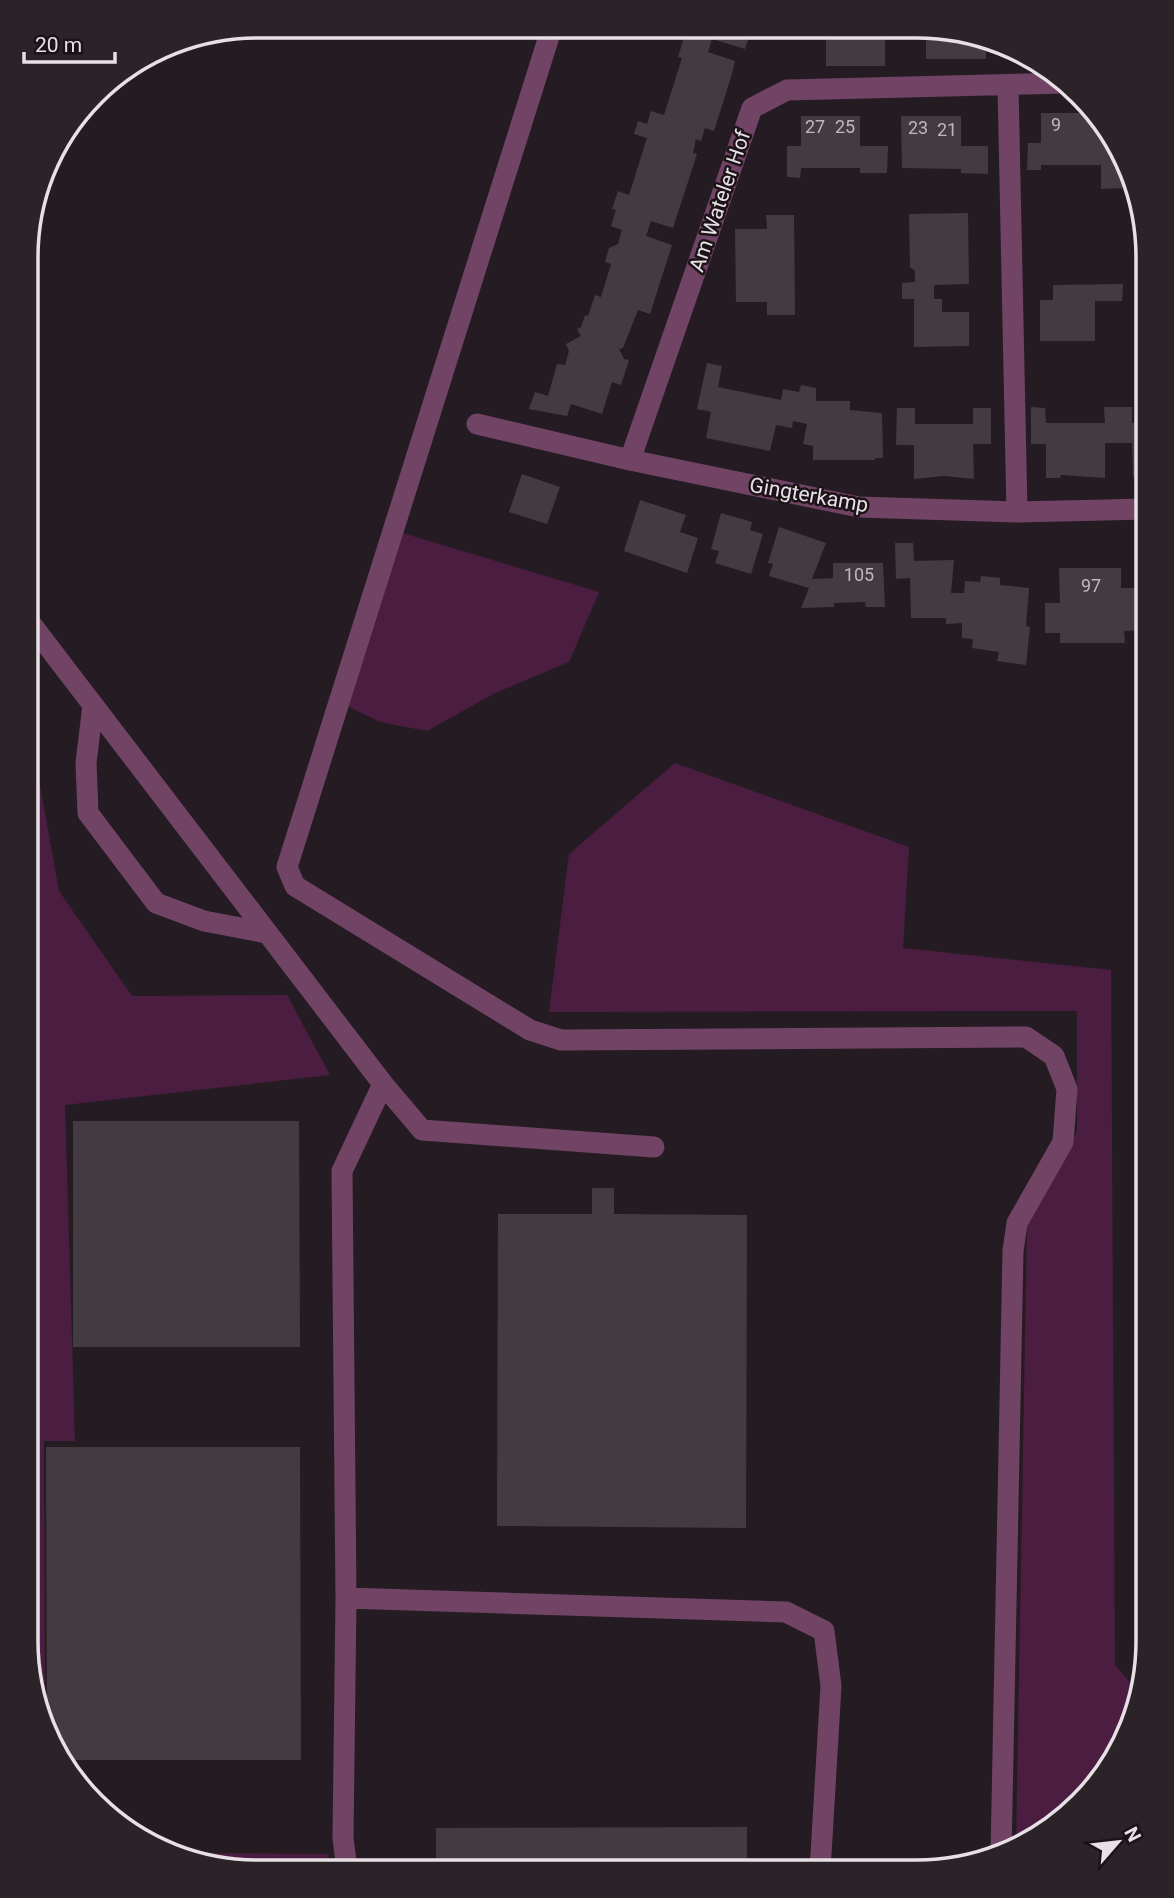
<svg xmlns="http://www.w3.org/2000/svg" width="1174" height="1898" font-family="Roboto,sans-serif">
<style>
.green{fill:#4b1e41}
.building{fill:#443b42}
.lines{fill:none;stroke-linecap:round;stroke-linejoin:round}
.minor{stroke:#714466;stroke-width:21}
.labels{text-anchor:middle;stroke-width:5;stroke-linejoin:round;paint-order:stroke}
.number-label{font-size:18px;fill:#beb8bc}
.street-label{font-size:21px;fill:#e7e1e5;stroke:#1c1319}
.rim{fill:none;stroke:#e7e1e5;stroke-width:3.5}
</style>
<rect width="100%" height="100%" fill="#251c23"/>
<!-- green -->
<path class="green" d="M396 531 599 592 569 662 495 693 427 731 380 722 339 702Z
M28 719 59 891 132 996 287 995 330 1075 65 1105 75 1441H44L45 1730 26 1640Z
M675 763 909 847 903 948 1111 970 1115 1665 1140 1694 1135 1715 1100 1781 1016 1846 1027 1225 1077 1131V1011L549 1012 569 854Z
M187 1853 328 1854 330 1870H228Z"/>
<!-- building -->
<path class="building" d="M697 28H752L745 49 712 39 708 52 735 61 732 74 714 131 705 128 701 141 696 139 693 153 697 154 673 228 651 221 646 236 672 245 650 314 638 310 623 348 619 349 624 359 629 360 621 385 612 382 602 414 571 404 567 416 529 409 535 392 548 396 557 364 565 365 569 351 566 344 581 336 577 329 581 327 585 315 588 316 595 295 601 297 611 264 605 262 609 248 618 244 622 230 611 226 616 210 612 209 618 191 629 195 647 138 634 134 638 121 647 124 651 111 664 115 682 58 678 57 686 31 695 33Z
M812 28H885V66H826V36H812Z
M926 28H947L986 45V59H926Z
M1041 113H1087L1128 167V188L1101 189V165H1041V170H1027L1028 143H1041Z
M801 116H860V146H888L887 173H860V168H801L800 178 787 177V146H801Z
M901 116H961V146H988V174L961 173V169L902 168Z
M45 172 47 196 35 206Z
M968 213 969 284 934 285V299H942V312H969V346L914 347V299H902V283L915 282V271L910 267 909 214Z
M766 215H794L795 315H767V302H736L735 229H767Z
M1123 284 1122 301H1095V341H1040V300H1053V285Z
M707 363 722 366 718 387 781 400 783 389 799 392 801 385 816 388V401H850V410L882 413 883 458H875V460H813V446L803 444 807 424 793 421 792 428 776 425 770 451 706 438 711 412 697 409Z
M1031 407 1045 408 1046 423H1105L1104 407H1132V423H1148L1147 477H1133L1132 443H1105V478L1061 475 1060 478H1046V444H1031Z
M897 408H915V424H973V408H991V444H973L974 479 944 476 914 479V445H896Z
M522 474 560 487 547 524 509 512Z
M640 500 686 515 680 532 698 538 687 573 624 551Z
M721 513 752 522 750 530 763 534 751 574 715 563 719 551 711 549Z
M779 527 826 543 812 579 833 578V563H883L885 607H866L865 602 834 603V607L801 608 809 588 769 576 773 564 768 563Z
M895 543H913L914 561 954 560 951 593H964L965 581 980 582 981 576 1000 578V585L1029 588 1026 626 1030 627 1026 665 997 661 999 652 972 648 973 639 962 638V623L946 624V618H911L910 578 896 579Z
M1135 563H1148V608H1145L1144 630 1124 631 1125 643H1060V633H1045V603H1060L1059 568H1121V588H1135Z
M73 1121H299L300 1347H73Z
M592 1188H614V1214L747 1215 746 1528 497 1526 498 1214H592Z
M46 1447H300L301 1760H68L47 1733Z
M747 1827V1871L436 1870V1828Z"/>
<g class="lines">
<!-- minor -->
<path class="minor" d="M552 27 287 867 295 886 530 1030 561 1040 1026 1037 1054 1056 1067 1089 1063 1142 1017 1223 1013 1251 1001 1855
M1008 86 1017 512
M477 424 630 460 859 507 1017 512 1148 509
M630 460 752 108 787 90 1064 83
M28 620 383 1084 342 1171 346 1598 343 1838 347 1870
M93 705 86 763 88 813 156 903 204 921 267 933
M383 1084 422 1130 654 1147
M346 1598 786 1612 824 1631 831 1686 820 1871"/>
</g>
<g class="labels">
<!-- number labels -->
<g class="number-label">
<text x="1056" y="131">9</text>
<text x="815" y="133">27</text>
<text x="845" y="133">25</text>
<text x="918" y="134">23</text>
<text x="947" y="136">21</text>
<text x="859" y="581">105</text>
<text x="1091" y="592">97</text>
</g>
<!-- street labels -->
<g class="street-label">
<text transform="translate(720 201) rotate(-71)" y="7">Am Wateler Hof</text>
<text transform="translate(809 495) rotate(10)" y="7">Gingterkamp</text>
</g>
</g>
<!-- crop -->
<path d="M0 0H1174V1898H0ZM257 38H917A219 219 0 0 1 1136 257V1641A219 219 0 0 1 917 1860H257A219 219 0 0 1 38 1641V257A219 219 0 0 1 257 38Z" fill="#2c2329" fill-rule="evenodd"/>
<path class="rim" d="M257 38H917A219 219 0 0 1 1136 257V1641A219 219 0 0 1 917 1860H257A219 219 0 0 1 38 1641V257A219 219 0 0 1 257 38Z"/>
<!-- north arrow -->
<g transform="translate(1118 1842) rotate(62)" stroke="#1c1319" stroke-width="5" paint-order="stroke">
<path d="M0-5L12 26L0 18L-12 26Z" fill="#e7e1e5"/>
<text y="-10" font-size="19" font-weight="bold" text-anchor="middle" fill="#e7e1e5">N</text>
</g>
<!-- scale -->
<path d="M24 52v10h91v-10" fill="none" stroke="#e7e1e5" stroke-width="3.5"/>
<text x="35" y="52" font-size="21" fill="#e7e1e5" stroke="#1c1319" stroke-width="5" paint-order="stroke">20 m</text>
</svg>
